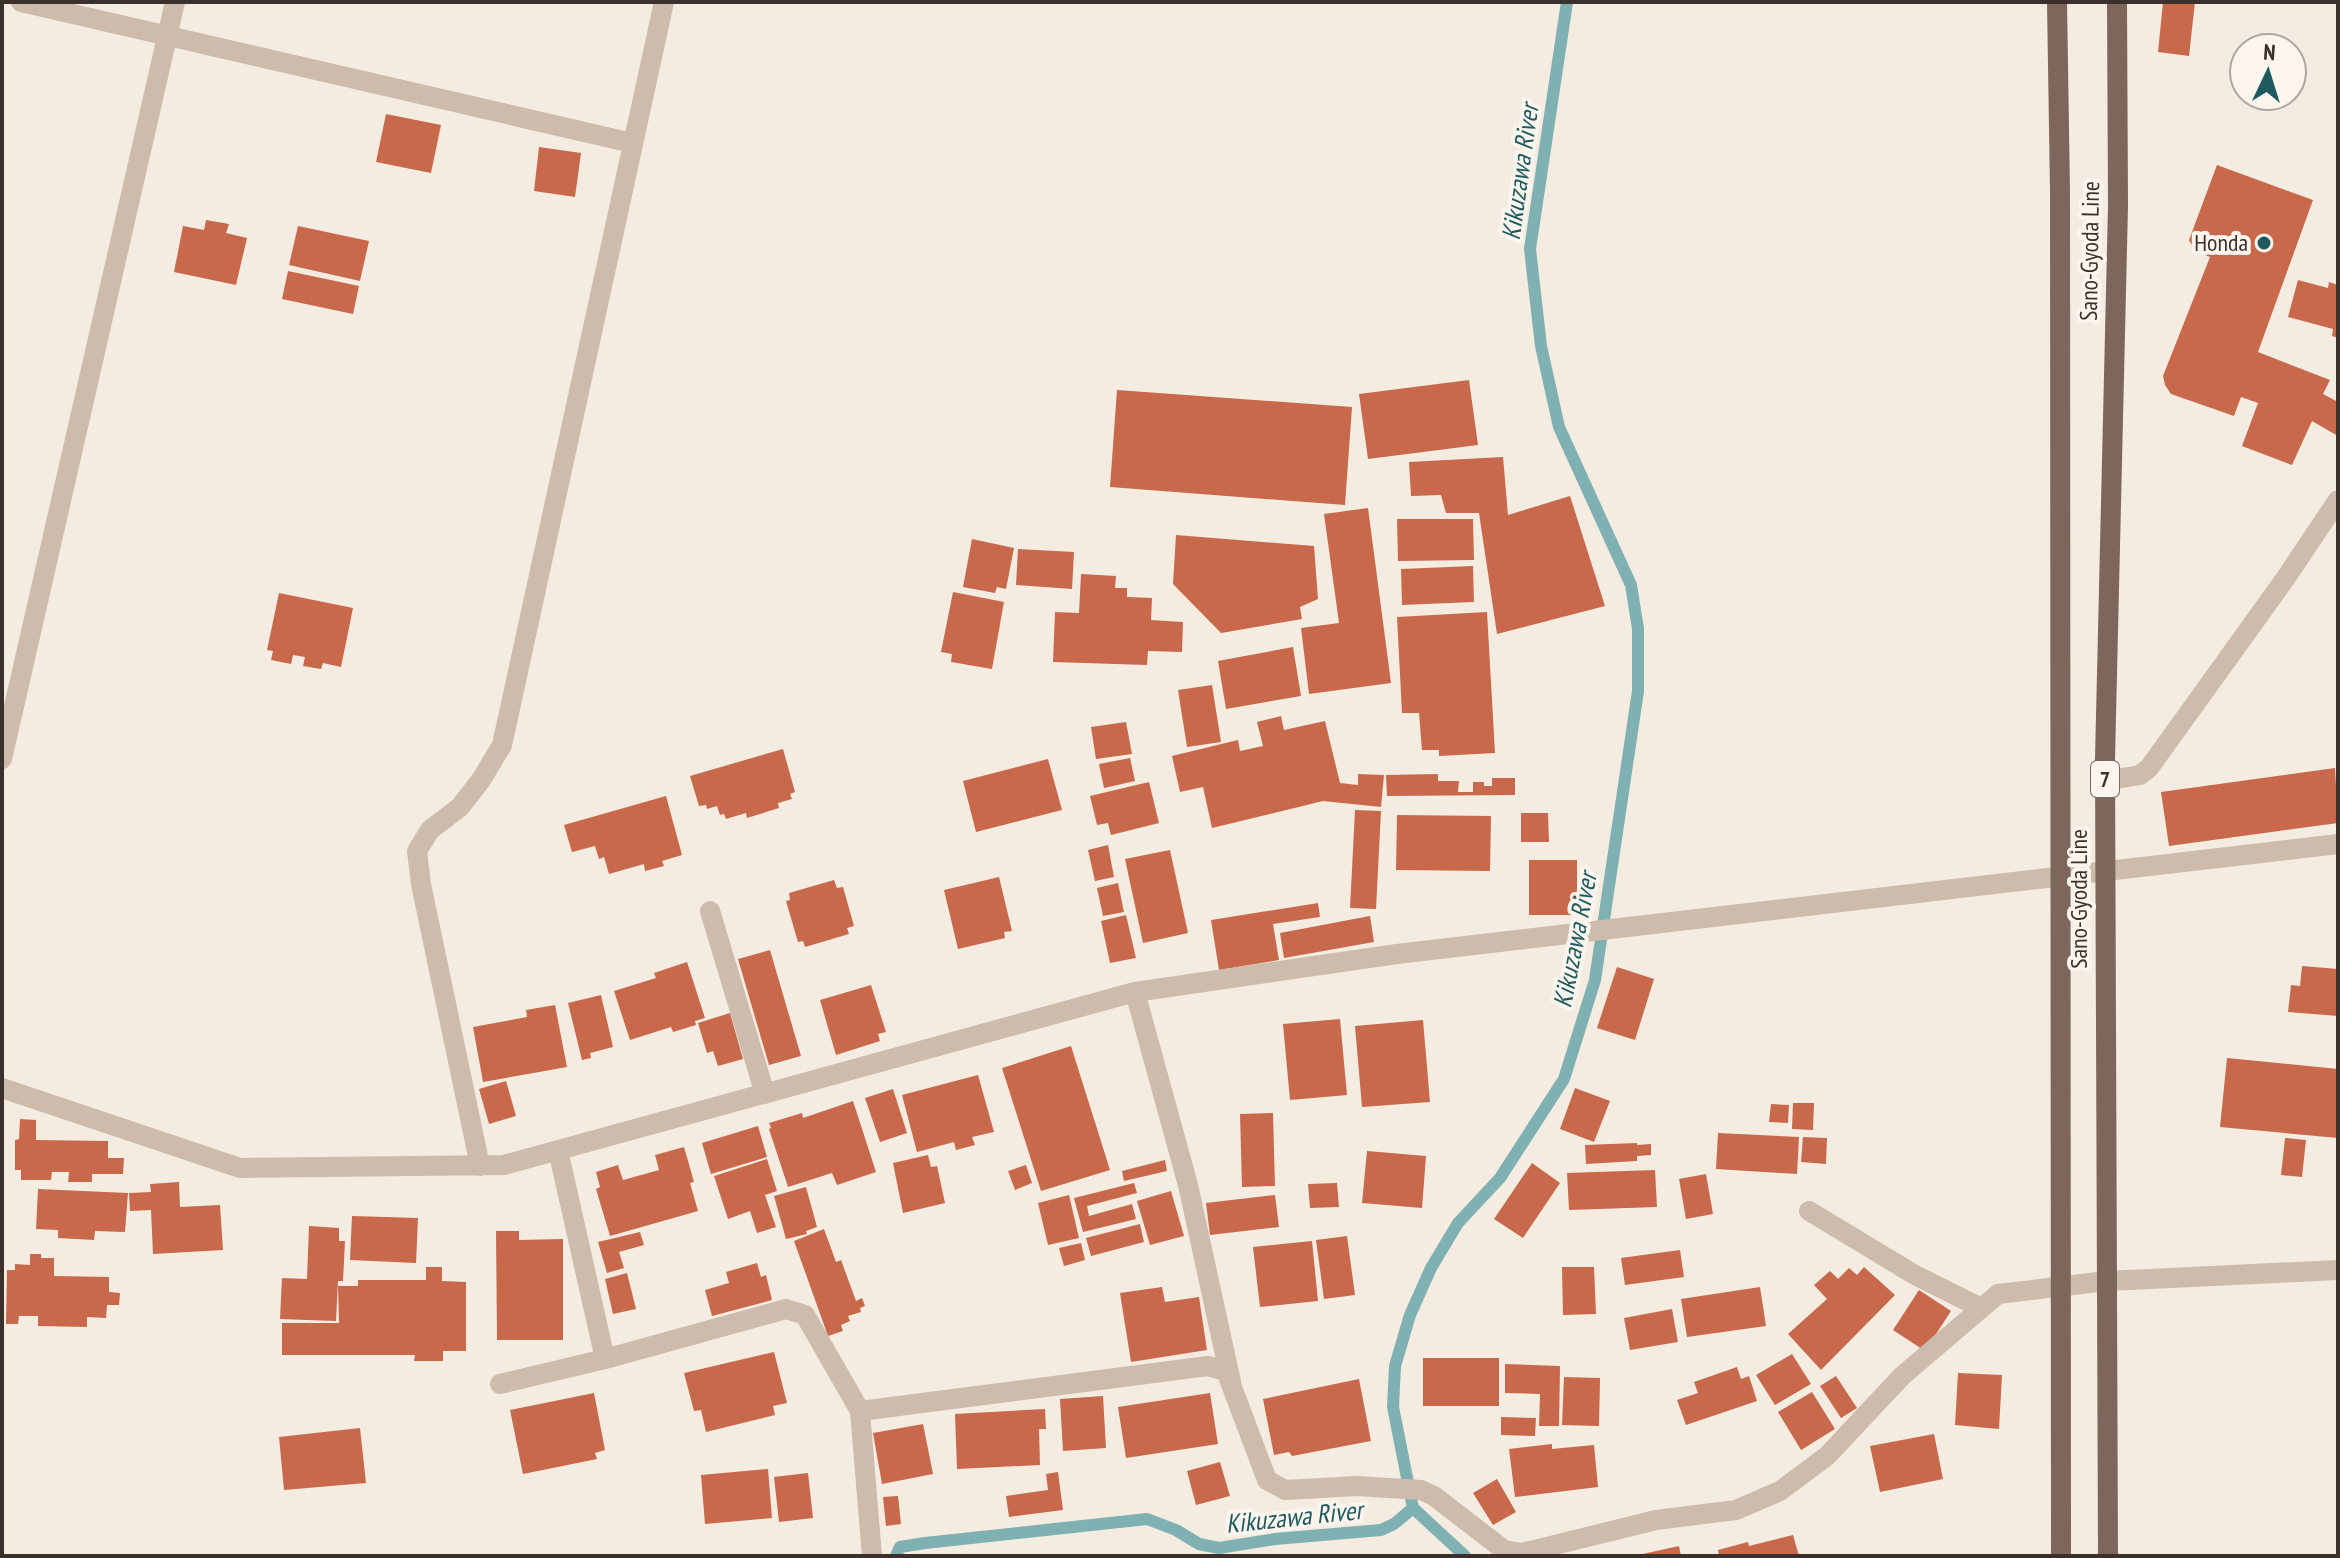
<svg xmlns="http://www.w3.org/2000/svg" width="2340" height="1558" font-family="'PT Sans Narrow',sans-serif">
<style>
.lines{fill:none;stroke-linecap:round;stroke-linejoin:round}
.stream{stroke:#7fb0b2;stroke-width:12}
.building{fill:#c8694b}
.minor{stroke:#cdbbac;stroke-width:20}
.major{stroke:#7d675c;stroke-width:20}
.poi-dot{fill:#1f5a5e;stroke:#fbf5ee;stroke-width:3}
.labels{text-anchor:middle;stroke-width:8;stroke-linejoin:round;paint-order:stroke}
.shield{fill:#fbf5ee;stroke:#756b66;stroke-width:2}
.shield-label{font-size:22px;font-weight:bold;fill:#3b302b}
.poi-label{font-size:24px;fill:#3b302b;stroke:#fbf5ee;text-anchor:end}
.street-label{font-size:24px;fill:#3b302b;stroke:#fbf5ee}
.water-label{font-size:26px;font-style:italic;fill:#1f5a5e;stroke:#fbf5ee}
</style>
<rect width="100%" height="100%" fill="#f4ebe1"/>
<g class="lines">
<!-- stream -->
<path class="stream" d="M1413 1508 1465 1556
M896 1556 900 1547 925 1543 1147 1519 1176 1530 1199 1544 1219 1548 1275 1539 1381 1530 1394 1524 1413 1508 1393 1407 1395 1366 1410 1315 1431 1268 1458 1223 1500 1178 1564 1079 1595 980 1638 691V629L1631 585 1559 427 1541 346 1530 249 1567 2"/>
</g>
<!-- building -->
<path class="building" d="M2163 2H2195L2189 56 2158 52Z
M386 114 441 125 431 173 376 162Z
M539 147 581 153 575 197 534 191Z
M2217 165 2313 200 2258 352 2330 380 2323 394 2338 402V436L2312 421 2292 465 2242 446 2258 403 2241 397 2234 416 2171 394 2165 385 2163 376 2210 257 2195 251 2189 240Z
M206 220 229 224 226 233 247 238 236 285 174 272 183 226 204 230Z
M298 226 369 241 360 281 289 265Z
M288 271 359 286 353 314 282 299Z
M2298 280 2328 288 2329 282 2338 285V338L2332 336 2333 329 2288 317Z
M1469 380 1478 445 1368 459 1359 394Z
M1117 390 1352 407 1345 505 1110 487Z
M1503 457 1508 515 1570 496 1605 606 1497 634 1479 513H1446L1441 495 1411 496 1409 462Z
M1368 508 1391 683 1309 694 1301 628 1339 623 1324 514Z
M1397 519H1473L1474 560 1398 561Z
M1176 535 1314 546 1318 599 1300 607 1302 619 1221 633 1173 584Z
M972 539 1014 548 1006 589 997 587 995 593 963 587Z
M1018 549 1074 552 1072 589 1016 585Z
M1473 566 1474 602 1402 605 1401 569Z
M1081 574 1116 576 1115 588H1127V597L1152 598 1151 620 1183 622 1182 652 1148 651 1147 665 1053 662 1055 612 1079 613Z
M953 592 1004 602 992 669 951 662 952 654 941 652Z
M279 593 353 608 341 667 323 663 321 669 303 666 305 657 293 655 291 664 271 660 273 651 267 650Z
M1487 612 1495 753 1439 756V750H1422L1419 713H1402L1397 617Z
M1293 647 1301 696 1226 709 1218 661Z
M1212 685 1221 742 1187 747 1178 690Z
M1281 716 1284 730 1325 721 1340 783 1358 785V774L1384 775 1381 807 1323 801 1212 828 1203 787 1180 792 1172 756 1238 740 1240 751 1263 746 1257 722Z
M1126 722 1132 754 1096 759 1091 727Z
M783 749 795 792 790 794 792 799 778 803 779 808 747 818 746 813 726 819 724 814 720 815 717 806 707 809 706 805 699 806 690 776Z
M1130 758 1135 781 1104 788 1099 764Z
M1048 759 1062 810 976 832 963 781Z
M2335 768 2338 823 2169 846 2161 792Z
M1438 774V781H1459L1458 792H1473V782H1484V786H1492V778H1515V795L1387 796 1386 775Z
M1149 782 1159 823 1111 835 1108 823 1097 825 1090 796Z
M666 796 682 855 662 861 664 866 645 871 644 864 609 874 604 857 599 859 595 846 572 852 564 825Z
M1355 810 1381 811 1376 909 1350 908Z
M1521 813H1548L1549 842H1521Z
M1397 815 1491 816 1490 871 1396 870Z
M1108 845 1114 877 1095 881 1088 850Z
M1170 850 1188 933 1143 943 1125 859Z
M1529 860H1577V915H1529Z
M999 877 1012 931 1004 932 1005 938 958 949 944 890Z
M834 880 837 888 843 887 854 926 847 928 849 934 805 947 803 941 798 942 786 901 790 900 789 893Z
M1118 883 1124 912 1103 916 1097 888Z
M1318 903 1320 917 1273 924 1279 960 1219 970 1211 920Z
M1126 915 1136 958 1110 963 1101 921Z
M1370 916 1374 942 1284 958 1280 933Z
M770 950 801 1056 769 1065 738 959Z
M687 962 705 1018 695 1021 696 1025 673 1032 671 1027 630 1040 614 991 656 978 654 973Z
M2302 966 2338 969V1016L2288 1012 2291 985 2300 986Z
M1617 967 1654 979 1635 1040 1597 1028Z
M871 985 886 1032 878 1034 880 1041 836 1055 820 1000Z
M601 995 613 1047 590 1053 591 1058 582 1060 568 1003Z
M555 1005 567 1067 483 1082 473 1027 527 1017 526 1010Z
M730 1013 743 1059 718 1066 713 1051 707 1053 698 1023Z
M1340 1019 1347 1095 1290 1100 1283 1024Z
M1423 1020 1430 1102 1362 1107 1355 1026Z
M1071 1046 1110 1170 1041 1191 1002 1068Z
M2227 1058 2338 1069V1138L2220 1127Z
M978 1075 994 1132 972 1137 975 1145 956 1150 954 1142 917 1152 902 1095Z
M506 1081 516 1116 489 1124 479 1089Z
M1575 1088 1610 1101 1594 1142 1560 1129Z
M893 1089 907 1133 880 1142 865 1098Z
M853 1101 876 1172 837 1185 832 1173 788 1187 769 1129 771 1128 769 1123 802 1113 803 1118Z
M1793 1103H1814L1813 1130 1792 1129Z
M1771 1104 1789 1105 1788 1123 1769 1122Z
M1273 1113 1275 1186 1242 1187 1240 1114Z
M20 1119 36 1120V1140L108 1141V1158H124L123 1174H92V1182H68L69 1172H52L51 1180H21V1170H15V1140L19 1139Z
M758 1126 767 1157 711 1174 702 1143Z
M1718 1133 1799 1137 1797 1174 1716 1169Z
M1803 1137 1827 1138 1826 1164 1801 1162Z
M2285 1138 2306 1140 2302 1177 2281 1175Z
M1637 1143V1145L1651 1144V1155L1637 1156V1161L1586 1164 1585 1145Z
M684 1147 694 1182 690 1183 698 1211 610 1236 596 1189 600 1187 596 1172 618 1165 623 1180 659 1170 655 1155Z
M1367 1151 1426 1156 1422 1208 1362 1203Z
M928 1155 931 1167 937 1166 945 1203 903 1213 893 1163Z
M767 1159 777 1191 765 1195 776 1227 757 1233 750 1211 728 1219 714 1176Z
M1165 1160 1167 1171 1124 1181 1122 1171Z
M1532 1163 1560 1183 1523 1238 1494 1219Z
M1026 1165 1032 1183 1015 1190 1008 1171Z
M1655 1170 1657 1207 1569 1210 1567 1173Z
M1706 1174 1713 1214 1686 1219 1679 1179Z
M179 1182 180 1207 220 1205 223 1250 153 1254 151 1210 130 1211 129 1193 151 1192 150 1184Z
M1134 1183 1137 1193 1087 1206 1089 1216 1132 1204 1136 1219 1083 1232 1074 1198Z
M1337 1183 1339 1207 1310 1208 1308 1184Z
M806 1187 817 1227 806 1231 807 1234 786 1239 774 1196Z
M38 1189 128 1193 125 1232 95 1231 94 1240 58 1238V1230L36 1229Z
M1171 1191 1184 1236 1150 1245 1137 1201Z
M1069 1195 1079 1238 1048 1245 1038 1203Z
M1275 1195 1279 1227 1210 1235 1206 1203Z
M352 1216 418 1218 416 1263 350 1260Z
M1140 1224 1144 1242 1091 1256 1086 1238Z
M309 1226 339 1228V1241H345L343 1281H338L336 1321 280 1319 282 1278 307 1279Z
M824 1229 836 1262 841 1260 856 1301 862 1298 865 1306 860 1308 861 1312 848 1316 850 1321 841 1325 843 1331 828 1336 794 1241Z
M496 1231H519V1240L563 1239V1340H497Z
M640 1232 644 1245 619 1252 624 1268 607 1273 598 1242Z
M1347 1236 1355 1295 1324 1299 1316 1240Z
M1312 1241 1318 1301 1260 1307 1253 1247Z
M1081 1243 1085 1260 1064 1266 1059 1248Z
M1680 1250 1684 1277 1625 1285 1621 1258Z
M30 1254H41V1258H54V1276L109 1277V1292L120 1293 119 1305H107L106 1318 87 1317V1327L38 1326V1316H19L18 1324H6L7 1270H15V1264L30 1265Z
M757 1263 761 1277 766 1275 772 1300 712 1316 705 1290 729 1283 726 1272Z
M426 1267H442V1281L466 1282V1351H443V1361H414L415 1355H282V1323H339L338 1286H358V1280H426Z
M1562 1267H1594L1596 1314 1563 1315Z
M1864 1267 1895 1295 1821 1370 1788 1334 1827 1299 1814 1285 1830 1271 1838 1279 1849 1268 1857 1275Z
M627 1273 636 1309 613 1314 605 1279Z
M1162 1287 1165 1302 1199 1297 1207 1350 1131 1362 1120 1293Z
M1760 1287 1766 1326 1687 1337 1681 1299Z
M1919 1290 1951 1311 1925 1351 1893 1330Z
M1672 1309 1678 1342 1630 1350 1624 1318Z
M774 1352 787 1403 773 1406 775 1415 706 1432 701 1410 694 1411 684 1373Z
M1792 1354 1811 1384 1775 1405 1756 1375Z
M1423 1358H1499V1406H1423Z
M1505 1364 1560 1366 1559 1426H1539L1540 1394 1505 1393Z
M1737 1367 1741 1379 1749 1376 1757 1401 1686 1425 1677 1400 1698 1393 1694 1382Z
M1958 1373 2002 1375 1999 1429 1955 1425Z
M1836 1376 1857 1408 1841 1418 1820 1386Z
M1564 1377 1600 1378 1599 1426 1562 1425Z
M1359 1379 1371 1441 1292 1456 1289 1452 1274 1455 1263 1399Z
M1812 1392 1835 1429 1801 1450 1778 1412Z
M594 1393 605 1450 595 1453 597 1459 523 1474 510 1410Z
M1210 1393 1218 1444 1126 1458 1118 1407Z
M1103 1396 1106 1448 1063 1451 1060 1399Z
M1045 1409 1046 1429H1039L1040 1465 957 1469 955 1414Z
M1501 1417 1536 1418 1535 1436 1501 1435Z
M923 1424 933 1474 882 1484 873 1433Z
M360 1428 366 1483 284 1490 279 1437Z
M1934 1434 1943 1479 1880 1492 1870 1446Z
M1552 1444V1449L1594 1445 1598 1487 1515 1497 1509 1449Z
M1220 1462 1230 1496 1196 1505 1187 1471Z
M768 1469 772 1518 705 1524 701 1475Z
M1058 1472 1063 1510 1009 1517 1006 1496 1048 1490 1046 1474Z
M808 1473 813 1518 779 1522 774 1477Z
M1497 1479 1516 1512 1493 1525 1473 1493Z
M898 1496 901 1524 886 1526 883 1497Z
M1793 1535 1799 1556H1719L1718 1550 1748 1542 1749 1546Z
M1679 1546 1681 1556H1638V1555Z"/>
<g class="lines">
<!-- minor -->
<path class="minor" d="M21 2 632 143
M2 759 175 2
M2105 781 2140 775 2149 768 2285 579 2338 500
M710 911 765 1094
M1135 992 1188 1185 1231 1382
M2 1088 240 1168 504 1165 1135 992 1397 954 2338 844
M558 1150 605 1359
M480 1166 421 884 417 851 430 830 460 807 481 780 502 745 664 2
M1809 1211 1915 1275 1981 1308
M500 1384 605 1359 786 1309 805 1315 860 1411
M872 1556 860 1411 1208 1366 1226 1371 1267 1480 1285 1490 1357 1486 1421 1490 1434 1496 1504 1550 1522 1553 1656 1520 1736 1510 1780 1491 1827 1456 1902 1376 1998 1294 2107 1281 2338 1270"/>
<!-- major -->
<path class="major" d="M2057 2 2060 191 2061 1556
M2108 1556 2105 759 2118 206 2117 2"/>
</g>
<!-- markers -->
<circle class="poi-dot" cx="2264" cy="243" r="8"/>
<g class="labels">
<!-- shield labels -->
<rect class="shield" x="2091" y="761" width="28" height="36" rx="6"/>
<g class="shield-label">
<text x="2105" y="787">7</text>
</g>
<!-- poi labels -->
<g class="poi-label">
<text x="2248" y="251">Honda</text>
</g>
<!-- street labels -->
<g class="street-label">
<text transform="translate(2090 251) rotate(-89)" y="8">Sano-Gyoda Line</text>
<text transform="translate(2079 899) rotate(-90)" y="8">Sano-Gyoda Line</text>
</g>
<!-- water labels -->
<g class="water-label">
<text transform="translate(1520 172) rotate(-82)" y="9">Kikuzawa River</text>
<text transform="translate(1575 940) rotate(-79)" y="9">Kikuzawa River</text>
<text transform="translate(1294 1517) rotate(-6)" y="9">Kikuzawa River</text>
</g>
</g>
<!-- border -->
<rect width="2340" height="1558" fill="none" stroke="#3b302b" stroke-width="8"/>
<!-- north arrow -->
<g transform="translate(2268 72) rotate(4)"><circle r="38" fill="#fbf5ee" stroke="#aea6a0" stroke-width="2"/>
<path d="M0-6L14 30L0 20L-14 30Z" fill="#1f5a5e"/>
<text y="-12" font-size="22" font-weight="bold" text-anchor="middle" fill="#3b302b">N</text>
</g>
</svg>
